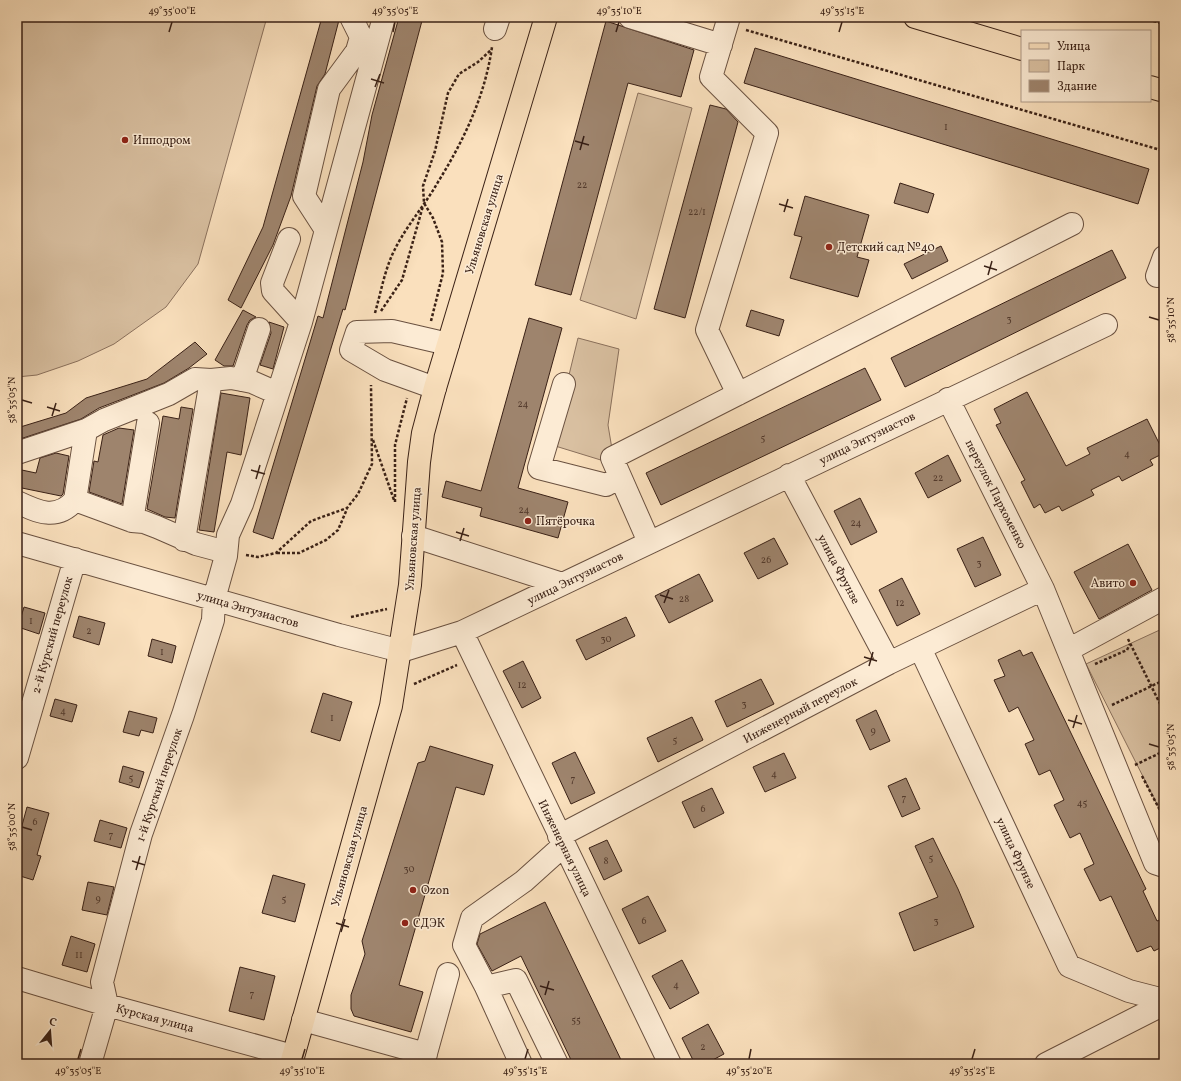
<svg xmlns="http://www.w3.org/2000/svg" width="1181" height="1081" font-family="Vollkorn,serif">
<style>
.green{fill:#d9c0a1;stroke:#8a705c}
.building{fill:#9e846d;stroke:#3a2116}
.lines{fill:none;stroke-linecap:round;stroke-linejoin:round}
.minor-casing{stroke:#6a5140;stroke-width:24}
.major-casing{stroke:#3a2116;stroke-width:24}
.path{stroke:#3a2116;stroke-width:2.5;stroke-dasharray:3 2;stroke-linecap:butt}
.minor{stroke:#fcebd4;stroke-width:22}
.major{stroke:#fae0bd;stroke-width:22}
.ticks{fill:none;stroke:#3a2116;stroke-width:1.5}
.poi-dot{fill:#8f2418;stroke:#fcebd4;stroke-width:1.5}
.labels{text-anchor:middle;stroke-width:3;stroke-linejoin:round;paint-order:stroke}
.number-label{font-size:10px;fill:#533a2c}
.poi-label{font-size:12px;fill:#3a2116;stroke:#fcebd4;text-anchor:start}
.street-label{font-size:12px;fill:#3a2116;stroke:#fcebd4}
.neatline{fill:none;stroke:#3a2116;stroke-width:1.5}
.ticks-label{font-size:10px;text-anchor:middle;fill:#3a2116}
</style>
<rect width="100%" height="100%" fill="#fae0bd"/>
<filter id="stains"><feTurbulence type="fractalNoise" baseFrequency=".005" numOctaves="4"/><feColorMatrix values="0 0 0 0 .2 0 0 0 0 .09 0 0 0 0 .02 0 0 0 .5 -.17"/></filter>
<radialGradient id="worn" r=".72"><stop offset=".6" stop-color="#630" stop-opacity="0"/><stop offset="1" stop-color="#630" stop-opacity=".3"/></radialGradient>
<!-- green -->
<path class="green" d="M17 17H267L198 264 166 307 114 344 78 361 37 375 17 377Z
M638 93 692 108 636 319 580 300Z
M578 338 619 349 608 425 612 449 604 461 552 445Z
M1164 628V818L1086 664Z"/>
<!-- building -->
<path class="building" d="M322 17H339V20L325 74 317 86 291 196 273 245 241 308 228 300 263 227Z
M399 17H423L345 310 343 309 273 539 253 532 318 316 323 318 363 162 372 115Z
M606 21 694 50 681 97 628 83 571 295 535 285Z
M755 48 1149 169 1138 204 744 83Z
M710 105 726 109 738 122 685 318 654 309Z
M900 183 934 194 928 213 894 203Z
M805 196 869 215 857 257 869 260 858 297 790 278 802 237 794 235Z
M941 246 948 261 912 279 904 264Z
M1112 250 1126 278 905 387 891 358Z
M243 310 256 317 250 320 247 325 233 366H224L215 360Z
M751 310 784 320 779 336 746 326Z
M529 318 562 328 518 488 568 502 558 538 480 516 482 508 442 497 446 481 481 491Z
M269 322 284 327 273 369 260 365 271 333Z
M195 342 207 354 189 368 164 383 99 408 81 419 17 440V428L66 413 86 398 147 379Z
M865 368 881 400 661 505 646 473Z
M1027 392 1066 466 1090 454 1087 448 1147 419 1164 453 1150 460 1153 465 1122 481 1119 476 1091 490 1094 495 1062 511 1059 506 1045 513 1040 504 1034 508 1021 482 1025 480 996 425 1001 423 994 409Z
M221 393 250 398 241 455 227 452 214 532 199 530Z
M181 407 193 409 175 518 165 517 147 509 163 416 179 419Z
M119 428 134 430 122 504 89 492 94 461 98 462 103 435Z
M56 453 69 456 63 494 61 496 17 487V469L36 473 40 458Z
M948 455 961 481 928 498 915 473Z
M860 498 877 532 851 545 834 511Z
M983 537 1001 575 975 587 957 549Z
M774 538 788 564 758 579 744 553Z
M1128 544 1152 590 1099 619 1074 572Z
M699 574 713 601 669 623 655 596Z
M902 578 920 614 897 626 879 590Z
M24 607 45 613 39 634 18 627Z
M79 616 105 623 99 645 73 637Z
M626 617 635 636 586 660 576 640Z
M152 639 176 646 172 663 148 656Z
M1020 650 1023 656 1032 652 1146 889 1143 891 1157 921 1164 918V946L1154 951 1151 946 1137 952 1111 896 1100 901 1084 869 1094 864 1080 833 1070 838 1054 805 1064 800 1050 770 1039 775 1025 744 1034 740 1018 707 1009 712 994 680 1005 676 998 660Z
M523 661 541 698 522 708 503 671Z
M761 679 774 704 727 727 715 701Z
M323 693 352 702 340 741 311 732Z
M55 699 77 705 72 722 50 716Z
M876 710 890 741 870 750 856 720Z
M129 711 157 718 153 733 141 730 139 736 123 732Z
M692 717 703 740 658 762 647 738Z
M430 746 493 765 484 795 456 787 399 985 423 992 411 1032 354 1016 351 1009V995L365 954 362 941 418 763 425 761Z
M575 752 595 793 571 804 552 763Z
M784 753 796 778 765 792 753 767Z
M123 766 144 772 139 788 119 782Z
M906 778 920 809 902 817 888 786Z
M712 788 724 813 694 828 682 802Z
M27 807 49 813 37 855 41 856 33 880 17 875V844Z
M100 820 127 828 121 848 94 841Z
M933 838 958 889 974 927 914 951 899 913 938 897 915 846Z
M607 840 622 871 604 880 589 848Z
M273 875 305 884 295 922 262 913Z
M88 882 114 887 107 915 82 910Z
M648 896 666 931 639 944 622 909Z
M545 902 623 1064H573L521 956 492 971 477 944 480 934Z
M71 936 95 944 87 972 62 965Z
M682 960 699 993 670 1009 652 976Z
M240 967 275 976 264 1020 229 1011Z
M708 1024 724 1054 705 1064H695L682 1038Z"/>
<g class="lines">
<defs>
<path id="minor" d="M630 17 721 45
M729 17 711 77 767 133 707 330 738 394
M495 29 499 17
M326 230 304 196 329 89 357 51 361 37 351 17
M289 239 272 283 273 291 301 322
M1157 276 1164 257
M242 380 259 329
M564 384 539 468 606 485 620 477
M435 388 385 370 351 350 357 332 392 331 448 344
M948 399 1043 589 1155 863 1164 866
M86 430 104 420 169 394 195 379 211 380 231 378 242 380 252 382 277 393
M17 453 86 430 75 500C57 521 38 512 17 502
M789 475 889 663
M75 500 132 521 144 522 157 527 196 544 226 552
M132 521 148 423
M413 536 562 584
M184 540 211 380
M649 542 612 458 1072 224
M17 543 339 635 401 651 462 632 1106 325
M462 632 670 1064
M920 648 1069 966 1129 991 1164 1000
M1068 650 1164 598
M17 758 75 559
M559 836 889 663 1043 589
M17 978 107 1005 293 1056
M486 987 516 980 557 1064
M303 1020 426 1054
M90 1064 107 1005 102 982 141 834 183 715 213 620 214 599 226 556 228 535 242 504 301 322 384 17
M423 1064 448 974
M521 1064 486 987 464 945 472 918 524 881 564 845
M1046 1064 1164 1004"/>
<path id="major" d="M915 17 1022 49
M1150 87 1164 91
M291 1064 391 706 410 585 419 462 423 433 435 388 546 17"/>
</defs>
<!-- minor casing -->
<use href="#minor" class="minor-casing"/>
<!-- major casing -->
<use href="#major" class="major-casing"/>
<!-- path -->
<path class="path" d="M1139 17 1164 24
M746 30 1164 151
M381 311 402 280 423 206
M375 313C381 292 385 268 395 249 407 225 425 205 438 182 464 140 485 96 492 47
M431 321 443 273 442 242 433 218 424 203 423 186 435 151 448 93 459 74 478 62 492 49
M373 440 394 500
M395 502V445L407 398
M277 553H299L326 540 338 530 347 509
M246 555 258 557 276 553 311 521 347 508 358 494 372 464 371 385
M351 617 387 609
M1128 639 1164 712
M1095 664 1127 650 1130 644
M414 684 457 665
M1112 705 1164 680
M1135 765 1164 751
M1142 776 1164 818"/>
<!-- minor -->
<use href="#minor" class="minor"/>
<!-- major -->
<use href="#major" class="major"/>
</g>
<!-- ticks -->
<path class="ticks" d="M169 32 172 22M393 32 395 22M616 32 619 22M839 32 842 22M371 79 384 83M375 87 380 74M575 141 589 145M580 150 584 136M779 204 793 208M784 212 788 199M984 266 997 270M988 275 992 261M1149 317 1159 320M22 400 32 403M47 407 60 411M52 416 56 403M251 470 265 474M256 479 260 465M456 532 469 536M460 541 464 528M660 595 673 599M664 603 669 590M864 657 877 661M869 666 873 652M1068 720 1082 724M1073 728 1077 715M1149 744 1159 747M22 827 32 830M132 861 145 865M136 870 140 856M336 923 349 927M341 932 345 919M540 986 554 990M545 995 549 981M78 1059 81 1049M302 1059 305 1049M525 1059 528 1049M749 1059 751 1049M972 1059 975 1049"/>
<!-- markers -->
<g class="poi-dot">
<circle cx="125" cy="140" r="4"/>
<circle cx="829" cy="247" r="4"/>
<circle cx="528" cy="521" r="4"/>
<circle cx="1133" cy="583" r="4"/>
<circle cx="413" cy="890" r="4"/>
<circle cx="405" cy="923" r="4"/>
</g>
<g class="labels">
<!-- number labels -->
<g class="number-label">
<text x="946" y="130">1</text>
<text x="582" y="188">22</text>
<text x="697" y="215">22/1</text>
<text x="1009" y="322">3</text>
<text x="523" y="407">24</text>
<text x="763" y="441">5</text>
<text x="1127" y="457">4</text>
<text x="938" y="481">22</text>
<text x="524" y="513">24</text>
<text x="856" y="526">24</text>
<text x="766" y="563">26</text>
<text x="979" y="566">3</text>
<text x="684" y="602">28</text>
<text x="900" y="606">12</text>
<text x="31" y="624">1</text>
<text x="89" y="634">2</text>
<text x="606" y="642">30</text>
<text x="162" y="655">1</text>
<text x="522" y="688">12</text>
<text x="744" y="707">3</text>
<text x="63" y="714">4</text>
<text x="332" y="721">1</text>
<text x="873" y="734">9</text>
<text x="675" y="743">5</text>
<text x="774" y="777">4</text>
<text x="131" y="781">5</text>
<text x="573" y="782">7</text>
<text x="904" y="801">7</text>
<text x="1082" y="806">45</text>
<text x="703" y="812">6</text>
<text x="35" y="825">6</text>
<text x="111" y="838">7</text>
<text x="931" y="861">5</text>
<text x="606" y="864">8</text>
<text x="409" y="872">30</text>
<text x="98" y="902">9</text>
<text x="284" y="902">5</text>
<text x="644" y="924">6</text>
<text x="936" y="924">3</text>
<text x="79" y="958">11</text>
<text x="676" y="988">4</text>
<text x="252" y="997">7</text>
<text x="576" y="1023">55</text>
<text x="703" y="1050">2</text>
</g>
<!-- poi labels -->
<g class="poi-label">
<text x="133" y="144">Ипподром</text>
<text x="837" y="251">Детский сад №40</text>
<text x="536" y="525">Пятёрочка</text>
<text x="1125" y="587" text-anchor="end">Авито</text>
<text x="421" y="894">Ozon</text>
<text x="413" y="927">СДЭК</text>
</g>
<!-- street labels -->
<g class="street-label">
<text transform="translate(484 224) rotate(-73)" y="4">Ульяновская улица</text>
<text transform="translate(867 438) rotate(-26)" y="4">улица Энтузиастов</text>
<text transform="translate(996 494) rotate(63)" y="4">переулок Пархоменко</text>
<text transform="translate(413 539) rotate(-86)" y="4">Ульяновская улица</text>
<text transform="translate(839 569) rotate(62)" y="4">улица Фрунзе</text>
<text transform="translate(575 578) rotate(-26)" y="4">улица Энтузиастов</text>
<text transform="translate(248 609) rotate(16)" y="4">улица Энтузиастов</text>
<text transform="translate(52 635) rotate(-74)" y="4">2-й Курский переулок</text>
<text transform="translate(800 710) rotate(-28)" y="4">Инженерный переулок</text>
<text transform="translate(159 785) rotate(-71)" y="4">1-й Курский переулок</text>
<text transform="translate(565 848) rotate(64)" y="4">Инженерная улица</text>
<text transform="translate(1016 853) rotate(65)" y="4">улица Фрунзе</text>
<text transform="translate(349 856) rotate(-74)" y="4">Ульяновская улица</text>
<text transform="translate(155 1018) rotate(15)" y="4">Курская улица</text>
</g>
</g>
<!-- margin -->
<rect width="1181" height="1081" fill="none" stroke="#fae0bd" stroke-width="44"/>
<!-- legend -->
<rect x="1021" y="30" width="130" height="72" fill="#fcebd4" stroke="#ae9a88"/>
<rect x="1029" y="43" width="20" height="6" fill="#fae0bd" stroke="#ae9a88"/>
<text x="1057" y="50" font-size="12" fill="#3a2116">Улица</text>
<rect x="1029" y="60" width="20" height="12" fill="#d9c0a1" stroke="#ae9a88"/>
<text x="1057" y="70" font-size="12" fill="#3a2116">Парк</text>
<rect x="1029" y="80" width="20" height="12" fill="#9e846d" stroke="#ae9a88"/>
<text x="1057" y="90" font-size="12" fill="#3a2116">Здание</text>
<!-- north arrow -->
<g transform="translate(50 1031) rotate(17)" stroke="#fcebd4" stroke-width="3" paint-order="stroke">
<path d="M0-3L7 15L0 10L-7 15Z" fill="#3a2116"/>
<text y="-6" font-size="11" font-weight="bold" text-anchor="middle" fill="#3a2116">С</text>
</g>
<rect x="22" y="22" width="1137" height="1037" class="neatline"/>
<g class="ticks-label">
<text x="172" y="14">49°35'00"E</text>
<text x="395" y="14">49°35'05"E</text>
<text x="619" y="14">49°35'10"E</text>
<text x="842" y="14">49°35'15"E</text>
<text transform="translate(1170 320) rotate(-90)" y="4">58°35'10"N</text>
<text transform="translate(11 400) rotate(-90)" y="4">58°35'05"N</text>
<text transform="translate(1170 747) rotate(-90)" y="4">58°35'05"N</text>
<text transform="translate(11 827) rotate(-90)" y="4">58°35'00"N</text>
<text x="78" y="1074">49°35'05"E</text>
<text x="302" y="1074">49°35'10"E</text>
<text x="525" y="1074">49°35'15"E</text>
<text x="749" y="1074">49°35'20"E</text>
<text x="972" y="1074">49°35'25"E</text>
</g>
<rect width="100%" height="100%" filter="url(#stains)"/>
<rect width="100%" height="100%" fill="url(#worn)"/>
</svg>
